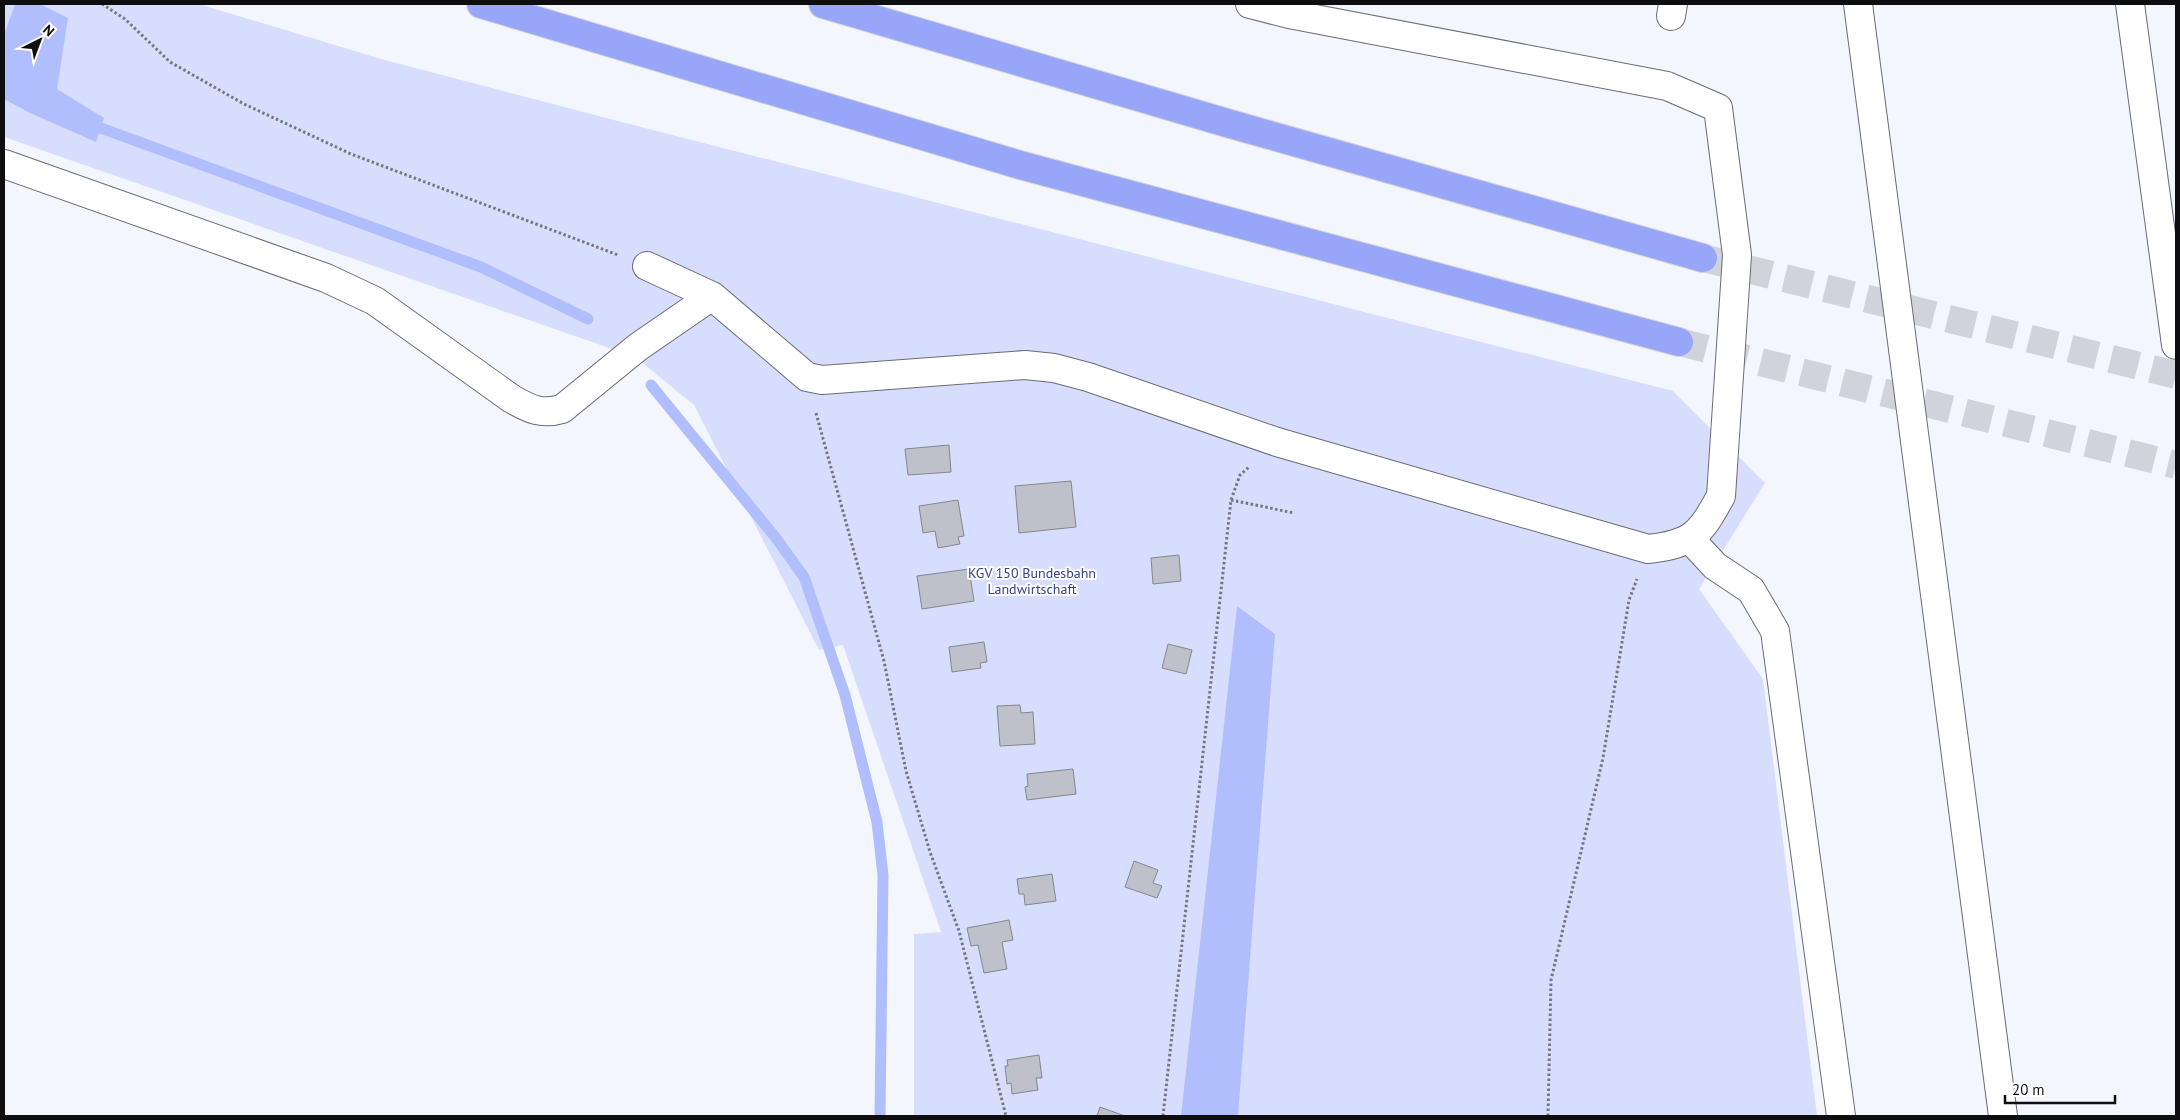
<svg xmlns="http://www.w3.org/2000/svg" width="2180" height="1120" font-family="'PT Sans',sans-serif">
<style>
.green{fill:#d7defd}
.water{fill:#b1befd}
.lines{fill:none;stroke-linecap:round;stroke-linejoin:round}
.stream{stroke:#b1befd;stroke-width:11}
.building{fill:#bfc1ca;stroke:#84868f}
.highway-tunnel{stroke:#d2d3da;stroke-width:28;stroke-dasharray:28 14;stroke-linecap:butt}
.minor-casing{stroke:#6a6c74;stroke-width:30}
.highway-casing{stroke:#d4d4d4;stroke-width:30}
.path{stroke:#76777c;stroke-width:3;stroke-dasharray:2.5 2.5;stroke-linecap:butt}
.minor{stroke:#fff;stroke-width:28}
.highway{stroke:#97a6f9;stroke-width:28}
.labels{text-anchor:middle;stroke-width:4;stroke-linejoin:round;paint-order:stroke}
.park-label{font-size:14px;fill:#394089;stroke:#fff}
</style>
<rect width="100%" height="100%" fill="#f4f6fd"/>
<!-- green -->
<path class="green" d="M13 4H199L381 59 614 120 1673 391 1765 483 1699 589 1763 679 1817 1116H914V934L941 932 843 645 819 650 694 405 635 357 4 137V5Z"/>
<!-- water -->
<path class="water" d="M15 4H40L68 18 57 89 104 118 96 142 30 113 4 99V35Z
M1237 606 1275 634 1238 1116H1181Z"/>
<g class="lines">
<!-- stream -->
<path class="stream" d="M87 123 481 267 588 319
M651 385 776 538 804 577 845 695 877 822 883 875 880 1116"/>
</g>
<!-- building -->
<path class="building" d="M949 445 951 472 908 475 905 449Z
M1071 481 1076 527 1019 533 1015 486Z
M958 500 964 536 958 537 960 544 938 548 935 531 923 533 919 506Z
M1179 555 1181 581 1153 584 1151 558Z
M969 569 974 601 922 609 917 576Z
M984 642 987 662 980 663 981 668 952 672 949 647Z
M1168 644 1192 650 1186 674 1162 668Z
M1020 705 1021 713 1033 712 1035 744 1000 746 997 706Z
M1073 769 1076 794 1027 800 1025 787 1028 786 1027 774Z
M1134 861 1158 870 1153 883 1162 886 1157 898 1125 887Z
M1052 874 1056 901 1025 905 1024 894H1019L1017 879Z
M1009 920 1013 940 1002 942 1007 969 984 973 978 945 971 946 967 928Z
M1039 1055 1042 1078H1036L1038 1090 1012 1094 1011 1083 1007 1084 1005 1066H1008L1007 1060Z
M1100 1107 1125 1116H1097Z"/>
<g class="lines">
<!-- highway-tunnel -->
<path class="highway-tunnel" d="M1703 258 2176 375
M1679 342 2176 465"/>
<defs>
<path id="minor" d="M1858 4 2003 1116
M2130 4 2176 345
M1671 16 1673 4
M4 164 326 278 375 301 512 399C530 409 541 415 562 409L638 347 712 296
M647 266 712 296 807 377 822 380 1025 365 1054 368 1088 377 1277 442 1648 549C1693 544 1700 534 1721 496L1737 255 1718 108 1667 86 1289 14 1250 4
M1690 539 1715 566 1751 590 1775 631 1841 1116"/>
<path id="highway" d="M481 4 1020 165 1679 342
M823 4 1227 123 1703 258"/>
</defs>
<!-- minor casing -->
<use href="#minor" class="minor-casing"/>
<!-- highway casing -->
<use href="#highway" class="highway-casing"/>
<!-- path -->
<path class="path" d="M102 4 125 19 170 62 244 104 351 154 618 255
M816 413 884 661 906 771 930 852 959 931 1006 1116
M1231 500 1294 513
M1163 1116 1231 500 1240 475 1249 467
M1548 1116 1551 980 1603 758 1629 600 1637 579"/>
<!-- minor -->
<use href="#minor" class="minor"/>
<!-- highway -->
<use href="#highway" class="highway"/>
</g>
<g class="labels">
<!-- park labels -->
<g class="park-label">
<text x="1032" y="578">KGV 150 Bundesbahn<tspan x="1032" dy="16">Landwirtschaft</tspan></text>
</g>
</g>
<!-- border -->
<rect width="2180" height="1120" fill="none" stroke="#0e0e11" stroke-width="10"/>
<!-- north arrow -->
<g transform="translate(40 40) rotate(42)" stroke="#ffffff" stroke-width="4" paint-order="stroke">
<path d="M0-4L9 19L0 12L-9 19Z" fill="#0e0e11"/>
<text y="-8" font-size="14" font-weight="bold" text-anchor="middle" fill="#0e0e11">N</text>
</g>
<!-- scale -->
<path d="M2005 1095v8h110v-8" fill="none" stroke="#0e0e11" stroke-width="2.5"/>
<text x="2012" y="1095" font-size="15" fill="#0e0e11" stroke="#ffffff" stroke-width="4" paint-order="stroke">20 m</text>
</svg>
